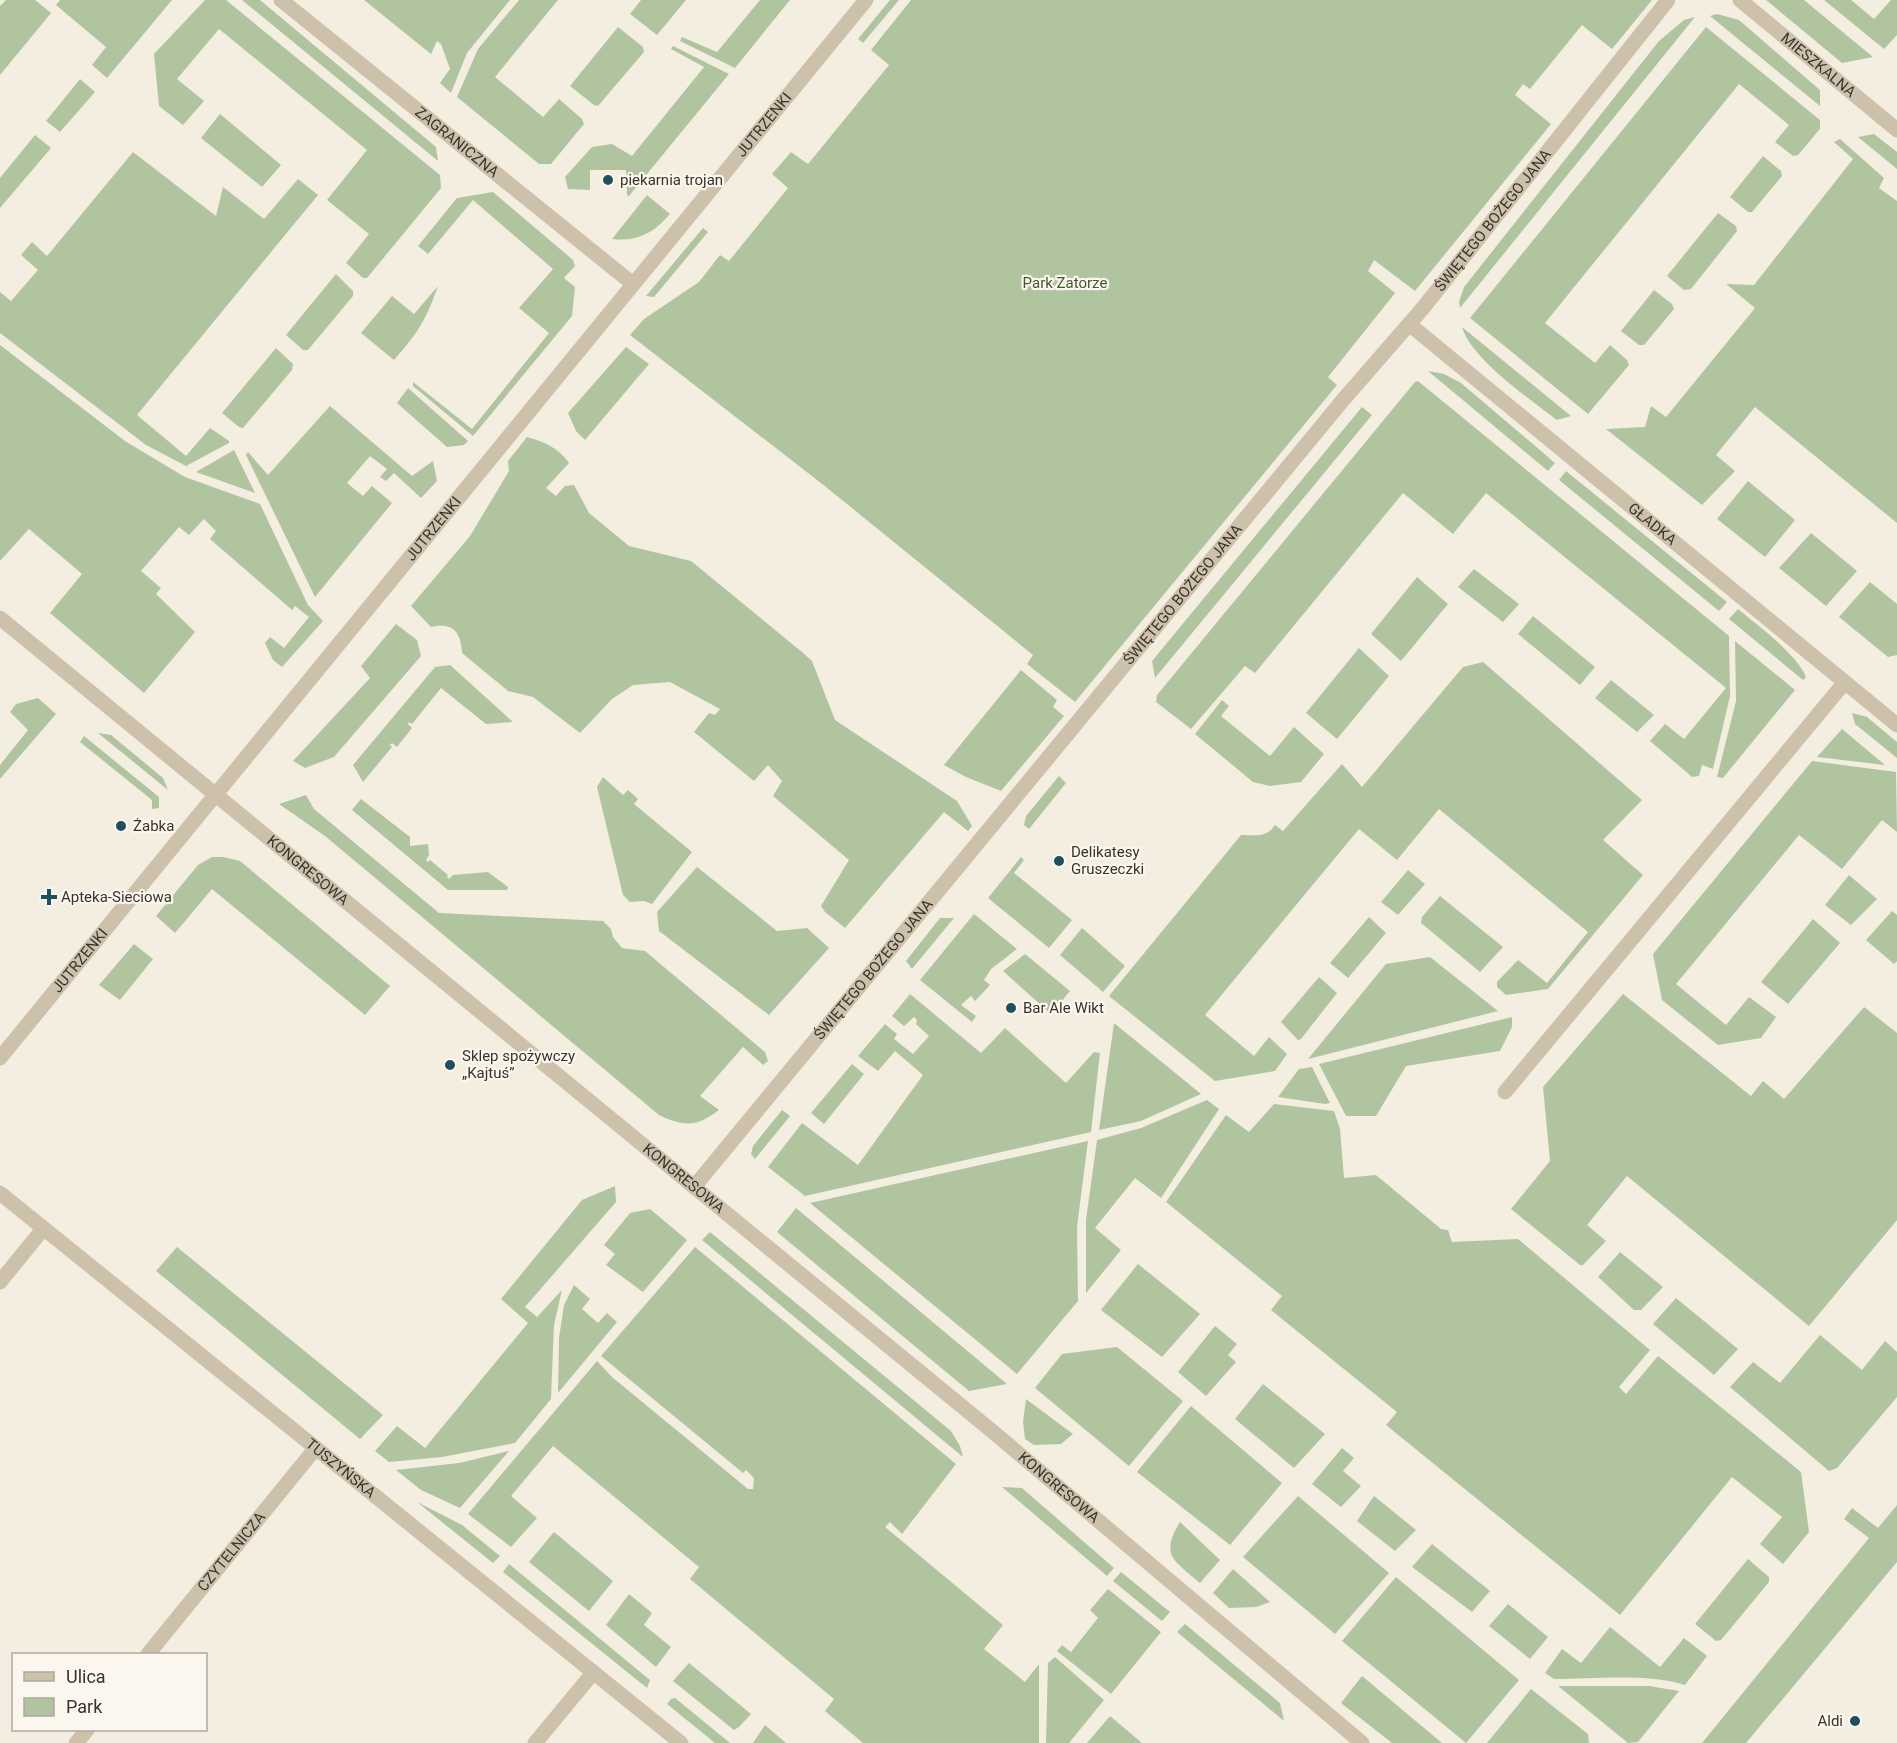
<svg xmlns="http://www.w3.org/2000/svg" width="1897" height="1743" font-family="Roboto,sans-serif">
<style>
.green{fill:#b1c4a0}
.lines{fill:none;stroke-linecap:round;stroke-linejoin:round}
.minor{stroke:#cdc1ac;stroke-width:15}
.tertiary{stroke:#cdc1ac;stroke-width:15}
.poi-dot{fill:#1f4e5e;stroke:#fbf7ee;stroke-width:2}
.labels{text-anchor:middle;stroke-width:4.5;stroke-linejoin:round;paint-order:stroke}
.street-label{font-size:15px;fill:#3b332b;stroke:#fbf7ee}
.poi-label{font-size:15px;fill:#3b332b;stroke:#fbf7ee;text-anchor:start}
.park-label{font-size:15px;fill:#425a2e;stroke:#fbf7ee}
</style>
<rect width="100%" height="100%" fill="#f4eee1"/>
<!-- green -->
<path class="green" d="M6 0H35L51 13 0 75V6Z
M60 0H172L107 78 92 65 106 47 56 5Z
M205 0H226L440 175 441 188 367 278H363L346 263 369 234 327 200 367 150 219 29 177 79 204 101 183 125 159 106 154 54Z
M242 0H260L436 147 438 161Z
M364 0H510L467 53 451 93 440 83 450 69 441 44 437 41 431 54Z
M519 0H558L495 77 543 117 559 99 582 119 584 124 551 164H539L457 97 478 49Z
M641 0H686L657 35 630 14Z
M760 0H790L735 68 680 41 682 37 717 52Z
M890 0H899L863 43 858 39Z
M911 0H1652L1612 49 1582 25 1530 89 1523 84 1515 95 1551 124 1415 291 1374 260 1368 271 1395 293 1328 377 1337 385 1075 702 1027 664 1033 655 826 487 630 335 644 319 699 282 720 255 729 261 788 188 772 174 791 152 808 164 889 65 871 50Z
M1766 0H1804L1873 57 1842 63Z
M1824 0H1851L1874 19 1891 0H1897V35L1884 49Z
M1717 14 1739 20 1820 90V106L1710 16Z
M1695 17 1460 308 1459 302 1464 287 1659 41 1684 20Z
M618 27 643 47 644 52 598 106 594 105 570 86Z
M1706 27 1820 120V129L1798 155 1793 156 1775 142 1789 125 1739 84 1545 323 1595 363 1610 345 1627 360 1629 365 1588 414 1470 318Z
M673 46 729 74 629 196 627 195 626 170H590V190L568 189 565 177 592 147 612 144 632 156 704 67 671 49Z
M80 79 95 92 60 132 46 121Z
M220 114 281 165 262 187 201 138Z
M1874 134 1897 152V169L1858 137Z
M35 135 51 148 0 208V178Z
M1840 139 1884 178 1879 188 1897 201V523L1755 407 1716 455 1735 471 1702 505 1606 429 1645 427 1651 406 1666 417 1755 308 1726 284 1754 285 1853 159 1834 142Z
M133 152 216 216 223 187 264 219 298 179 318 195 137 415 186 456 210 428 229 441V443L186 466 146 445 0 333V292L11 301 38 270 21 255 32 242 47 256Z
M1763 156 1781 171 1782 176 1752 212H1748L1730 197Z
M493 192 573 260 575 266 564 278 575 287 572 316 473 436 413 386V382L472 429 549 333 519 308 553 269 473 200 428 254 418 246 457 198Z
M647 195 670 214C654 233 637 242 612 239Z
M1718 213 1736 226 1737 231 1691 289 1684 290 1667 276Z
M703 228 708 232 654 297 646 296Z
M336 274 353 291V296L308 350H303L286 335Z
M438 286C426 320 418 333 394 360L361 333 392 296 414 314Z
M1654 290 1672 304 1674 309 1644 345H1639L1621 331Z
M1462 327 1571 416 1557 420C1530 399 1471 359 1462 327Z
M0 345 125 441 185 477 260 504 308 605 323 621 282 667 273 660 265 643 270 637 284 648 309 617 295 606 292 610 210 539 216 531 204 519 189 535 179 527 141 571 161 588 156 594 195 632 144 693 50 613 82 574 29 529 0 561Z
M626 347 649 364 585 440 576 431 568 413Z
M276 348 293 364 292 370 243 428 239 427 222 413Z
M1428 371 1444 374 1461 383 1555 463 1548 471Z
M1418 381 1729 636 1730 696 1713 769 1702 765 1699 776 1692 777 1650 741 1665 724 1684 739 1726 688 1486 493 1453 534 1403 493 1255 673 1245 666 1191 729 1156 702 1157 695 1415 382Z
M408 388 468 441 464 445 447 447 397 403Z
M330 406 412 476 433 461 437 481 421 498 394 473 386 481 380 477 387 469 370 456 347 483 363 496 372 486 392 503 315 597 246 455 248 452 268 475Z
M1362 407 1372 415 1155 678 1152 661Z
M527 437C543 441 559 448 569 463L546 488 556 496 565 486 574 485 589 513 629 546 691 561 802 652 812 661 835 720 957 801 972 826 968 831 944 812 845 928 825 912 821 906 849 860 773 796 782 781 768 765 754 781 694 732 709 713 715 715 720 709 670 682 633 685 612 699 580 733 533 697 508 691 462 653C461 632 453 622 431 627L411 606 470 536 509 471 508 461Z
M234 450 255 493 196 472Z
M1566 471 1727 602 1719 611 1559 480Z
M1748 481 1795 520 1765 557 1717 519Z
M1811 533 1857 571 1826 606 1779 568Z
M1474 569 1519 604 1503 622 1458 587Z
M1417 577 1448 604 1401 661 1371 634Z
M1870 582 1897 604V655L1888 657 1839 617Z
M1738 609C1756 624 1798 655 1806 677L1803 680 1729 619Z
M1533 616 1595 667 1580 685 1518 634Z
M396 624 417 640 421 656 334 757 305 768 293 761 370 678 361 666Z
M1735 641 1795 690 1723 778 1717 777 1736 701Z
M1359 648 1389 676 1337 739 1306 713Z
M1483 662 1642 800 1603 840 1643 875 1548 989 1506 995 1497 987V982L1518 960 1547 983 1588 932 1439 809 1397 860 1359 829 1205 1015 1254 1056 1269 1037 1287 1054 1275 1071 1215 1081 1109 996 1241 835C1257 835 1266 838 1275 825L1283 831 1342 764 1362 787 1463 667Z
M450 665 513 722 486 724 441 688 412 724 409 722 408 724 412 728 397 747 392 743 390 745 392 747 363 782 353 765 435 667Z
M1021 670 1057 700 1053 707 1064 716 1001 791 966 777 944 765Z
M1611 680 1654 715 1637 732 1595 698Z
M38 698 56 714 0 779V765L28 730 10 712 16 704Z
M1222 700 1229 706 1221 716 1270 756 1294 727 1324 754 1301 782 1270 786 1253 782 1195 734Z
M1852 713 1867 717 1897 742V758L1855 724Z
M1842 729 1885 765 1817 757Z
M98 733 111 735 163 778 168 790Z
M84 736 159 797V808L152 809V800L80 742Z
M1812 761 1896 772 1897 832 1882 820 1842 869 1799 835 1676 984 1726 1025 1749 997 1776 1017 1761 1038 1718 1045 1662 1000 1653 954Z
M1059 776 1066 783 1029 829 1024 825 1026 816Z
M603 777 623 795 628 790 638 799 634 804 692 852 652 904 644 901 630 902 623 895 597 787Z
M306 795 314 809 439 913 603 921 611 929 613 937 622 948 645 951 765 1052 768 1061 763 1065 743 1047 700 1096 719 1110C697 1127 684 1127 659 1115L325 836 279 804Z
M361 799 410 837V846L428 844 429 855 426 860 428 862 430 860 448 875 447 877 449 879 453 875 488 872 508 887 507 890H448L352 810Z
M212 857H223L240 861 390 986 365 1015 212 889 175 933 156 916 198 865Z
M1021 857 1024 860 1014 873 1072 920 1049 948 988 898Z
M697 867 777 931 807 928 829 948 769 1015 659 931 657 912Z
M1408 870 1425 884 1398 915 1381 902Z
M1849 875 1877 899 1851 925 1825 905Z
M1440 896 1503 947 1480 972 1421 923 1422 917Z
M1892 911 1897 915V961L1894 964 1866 940Z
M974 914 1017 949 991 969 984 980 990 985 975 1001 971 996 961 1005 976 1016 972 1022 920 980Z
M1369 917 1386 933 1348 978 1330 963Z
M940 918H954L912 969 906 961Z
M1813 919 1840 943 1788 1004 1761 982Z
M1082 928 1125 966 1103 992 1060 955Z
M134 944 153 959 120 1000 99 985Z
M1025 954 1070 991 1051 1014 1003 971Z
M1430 957 1498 1011 1308 1059 1386 964Z
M1319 977 1337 993 1301 1039 1298 1040 1281 1022Z
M910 994 981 1053 1005 1028 1066 1083 1094 1052 1100 1053 1091 1132 805 1196 768 1167 802 1123 858 1165 923 1075 895 1051 878 1071 858 1056 885 1024 897 1034 894 1039 913 1054 929 1036 916 1024 917 1020 914 1017 904 1026 892 1016Z
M1623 994 1751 1096 1763 1081 1784 1099 1864 1007 1897 1033V1220L1809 1326 1627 1176 1587 1225 1606 1241 1583 1265H1580L1511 1209 1550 1161 1543 1087Z
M1512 1017V1027L1500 1051 1406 1066 1376 1116H1346L1319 1064Z
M1114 1023 1201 1094 1141 1121 1099 1130Z
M852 1064 864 1074 824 1124 811 1113Z
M1312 1067 1330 1103 1325 1104 1278 1097 1299 1069Z
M1207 1100 1219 1109 1161 1198 1135 1178 1095 1228 1121 1250 1086 1293V1220L1097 1140 1141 1128Z
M1274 1104 1334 1111 1340 1129 1344 1178 1376 1175 1441 1229 1448 1230 1452 1242 1518 1239 1650 1350 1619 1387 1626 1394 1658 1356 1801 1472 1809 1532 1783 1564 1760 1544 1782 1517 1732 1477 1620 1615 1386 1425 1397 1412 1271 1310 1282 1296 1166 1202 1226 1115 1249 1132Z
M782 1110 790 1116 755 1159 751 1154 753 1146Z
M1088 1141 1077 1227 1078 1301 1017 1374 810 1203Z
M615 1186 616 1202 525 1307 537 1317 562 1290 554 1325 551 1399 515 1443 442 1457 389 1462 375 1451 397 1426 425 1448 528 1323 501 1299 582 1200Z
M796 1208 1007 1384 969 1391 777 1232Z
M650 1209 687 1240 643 1292 606 1265 615 1254 604 1245 630 1213Z
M710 1232 951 1431 960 1446 963 1457 702 1240Z
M177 1247 383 1415 360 1439 156 1271Z
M695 1247 956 1464 902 1534 890 1522 885 1527 1003 1625 984 1649 1025 1682 1039 1664V1743H863L825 1711 834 1699 690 1579 699 1567 553 1446 511 1496 537 1518 511 1547 468 1514 597 1361 612 1377 748 1489H753L754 1478 746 1470 743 1473 601 1356Z
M1620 1252 1663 1287 1641 1310H1634L1598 1277Z
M1138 1264 1200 1314 1162 1357 1101 1310Z
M574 1285 590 1299 582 1309 598 1323 607 1313 617 1322 558 1393 559 1338 564 1305Z
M1676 1298 1738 1349 1714 1375 1653 1324Z
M1215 1326 1237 1344 1228 1355 1236 1362 1206 1396 1178 1372Z
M1820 1335 1862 1370 1885 1341 1897 1352V1397L1837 1468 1829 1471 1730 1387 1753 1362 1780 1383Z
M1117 1347 1183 1401 1129 1466 1035 1388 1062 1354Z
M1263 1384 1325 1434 1294 1468 1235 1419Z
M1026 1399 1073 1434 1061 1444 1034 1445 1025 1439 1023 1422Z
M1191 1406 1282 1483 1230 1545 1137 1472Z
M1342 1448 1354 1458 1343 1471 1361 1486 1341 1507 1312 1484Z
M509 1451 460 1508 421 1490 396 1470 459 1463Z
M1002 1487 1022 1488 1114 1568 1107 1576Z
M1298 1496 1389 1573 1335 1634 1243 1557Z
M1374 1496 1416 1530 1395 1551 1357 1521Z
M417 1502 462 1525 500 1556 493 1563Z
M1897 1505V1562L1746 1743H1702L1869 1538 1844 1519 1852 1508 1878 1528Z
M1180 1522 1220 1560 1200 1583C1175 1561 1159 1556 1180 1522Z
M554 1532 613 1581 589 1611 529 1562Z
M1432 1544 1490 1591 1472 1612 1412 1567Z
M1748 1559 1769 1577V1582L1721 1640 1716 1641 1695 1624Z
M509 1564 650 1680 647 1688 503 1572Z
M1233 1569 1270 1602 1256 1607 1229 1608 1213 1593Z
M1121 1572 1170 1612 1162 1621 1113 1581Z
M1396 1577 1519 1680 1466 1743 1342 1641Z
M1108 1589 1161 1632 1111 1694 1057 1651 1062 1645 1071 1652 1098 1618 1090 1610Z
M629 1594 652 1613 644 1625 671 1647 656 1667 606 1625Z
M1508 1604 1548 1637 1530 1659 1489 1626Z
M1185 1624 1280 1703 1284 1721 1177 1632Z
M1610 1627 1660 1667 1684 1638 1707 1656 1685 1685C1648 1673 1594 1679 1554 1679L1545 1673 1562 1649 1581 1663Z
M1055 1657 1104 1700 1069 1743H1046L1048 1663Z
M689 1663 751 1714 739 1727 734 1730 673 1681Z
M1362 1676 1442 1743H1392L1341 1703Z
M1558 1686H1649L1679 1691 1638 1742 1628 1743Z
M1531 1689 1588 1734 1589 1743H1487Z
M675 1698 730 1743H715L667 1704 671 1699Z
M1110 1716 1142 1743H1087Z
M765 1725 786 1743H753Z"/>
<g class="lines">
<!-- minor -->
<g class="minor">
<path id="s1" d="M281 0 633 284"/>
<path id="s2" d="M1740 0 1897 130"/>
<path id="s3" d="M1409 324 1897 725"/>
<path id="s4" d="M0 1058 866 0"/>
<path d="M1505 1092 1845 682"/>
<path id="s5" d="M694 1187 1343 400 1423 308 1668 0"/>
<path id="s6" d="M0 1193 681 1743"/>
<path d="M0 1282 43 1229"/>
<path id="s7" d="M148 1654 315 1449"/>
<path d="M76 1743 87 1730"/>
<path d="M535 1743 593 1673"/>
</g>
<!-- tertiary -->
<path class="tertiary" id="s8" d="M0 618 992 1431 1362 1743"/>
</g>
<!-- markers -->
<g class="poi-dot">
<circle cx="608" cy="180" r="6"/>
<circle cx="121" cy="826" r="6"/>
<circle cx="1059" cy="861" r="6"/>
<path d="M46 888h6v6h6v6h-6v6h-6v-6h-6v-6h6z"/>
<circle cx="1011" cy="1008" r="6"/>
<circle cx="450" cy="1065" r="6"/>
<circle cx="1855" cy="1721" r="6"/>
</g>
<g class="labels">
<!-- street labels -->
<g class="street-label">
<text dy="5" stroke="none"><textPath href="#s2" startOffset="102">MIESZKALNA</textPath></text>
<text dy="5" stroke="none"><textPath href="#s4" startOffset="1206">JUTRZENKI</textPath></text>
<text dy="5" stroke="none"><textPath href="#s1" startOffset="226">ZAGRANICZNA</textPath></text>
<text dy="5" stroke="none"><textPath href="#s5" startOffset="1254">ŚWIĘTEGO BOŻEGO JANA</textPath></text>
<text dy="5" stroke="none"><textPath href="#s3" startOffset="315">GŁADKA</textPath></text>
<text dy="5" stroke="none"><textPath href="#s4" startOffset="684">JUTRZENKI</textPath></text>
<text dy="5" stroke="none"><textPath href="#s5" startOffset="768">ŚWIĘTEGO BOŻEGO JANA</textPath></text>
<text dy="5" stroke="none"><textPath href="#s8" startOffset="398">KONGRESOWA</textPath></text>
<text dy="5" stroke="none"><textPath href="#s4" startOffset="126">JUTRZENKI</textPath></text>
<text dy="5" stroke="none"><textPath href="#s5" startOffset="282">ŚWIĘTEGO BOŻEGO JANA</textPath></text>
<text dy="5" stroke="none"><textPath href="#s8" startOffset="884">KONGRESOWA</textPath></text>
<text dy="5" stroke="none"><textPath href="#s6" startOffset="438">TUSZYŃSKA</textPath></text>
<text dy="5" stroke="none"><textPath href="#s8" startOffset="1370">KONGRESOWA</textPath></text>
<text dy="5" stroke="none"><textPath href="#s7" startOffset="132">CZYTELNICZA</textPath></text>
</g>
<!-- poi labels -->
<g class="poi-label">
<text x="620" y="185">piekarnia trojan</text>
<text x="133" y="831">Żabka</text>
<text x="1071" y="857">Delikatesy<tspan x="1071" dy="17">Gruszeczki</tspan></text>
<text x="61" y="902">Apteka-Sieciowa</text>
<text x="1023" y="1013">Bar Ale Wikt</text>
<text x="462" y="1061">Sklep spożywczy<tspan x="462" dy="17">„Kajtuś”</tspan></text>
<text x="1843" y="1726" text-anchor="end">Aldi</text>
</g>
<!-- park labels -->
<g class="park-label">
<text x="1065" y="288">Park Zatorze</text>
</g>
</g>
<!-- legend -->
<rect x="12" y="1653" width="195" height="78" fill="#fbf7ee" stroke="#aea9a0" stroke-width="1.5"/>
<rect x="24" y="1672" width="30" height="9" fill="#cdc1ac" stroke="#aea9a0" stroke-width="1.5"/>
<text x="66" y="1683" font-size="18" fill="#3b332b">Ulica</text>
<rect x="24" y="1698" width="30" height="18" fill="#b1c4a0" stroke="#aea9a0" stroke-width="1.5"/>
<text x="66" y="1713" font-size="18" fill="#3b332b">Park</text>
</svg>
